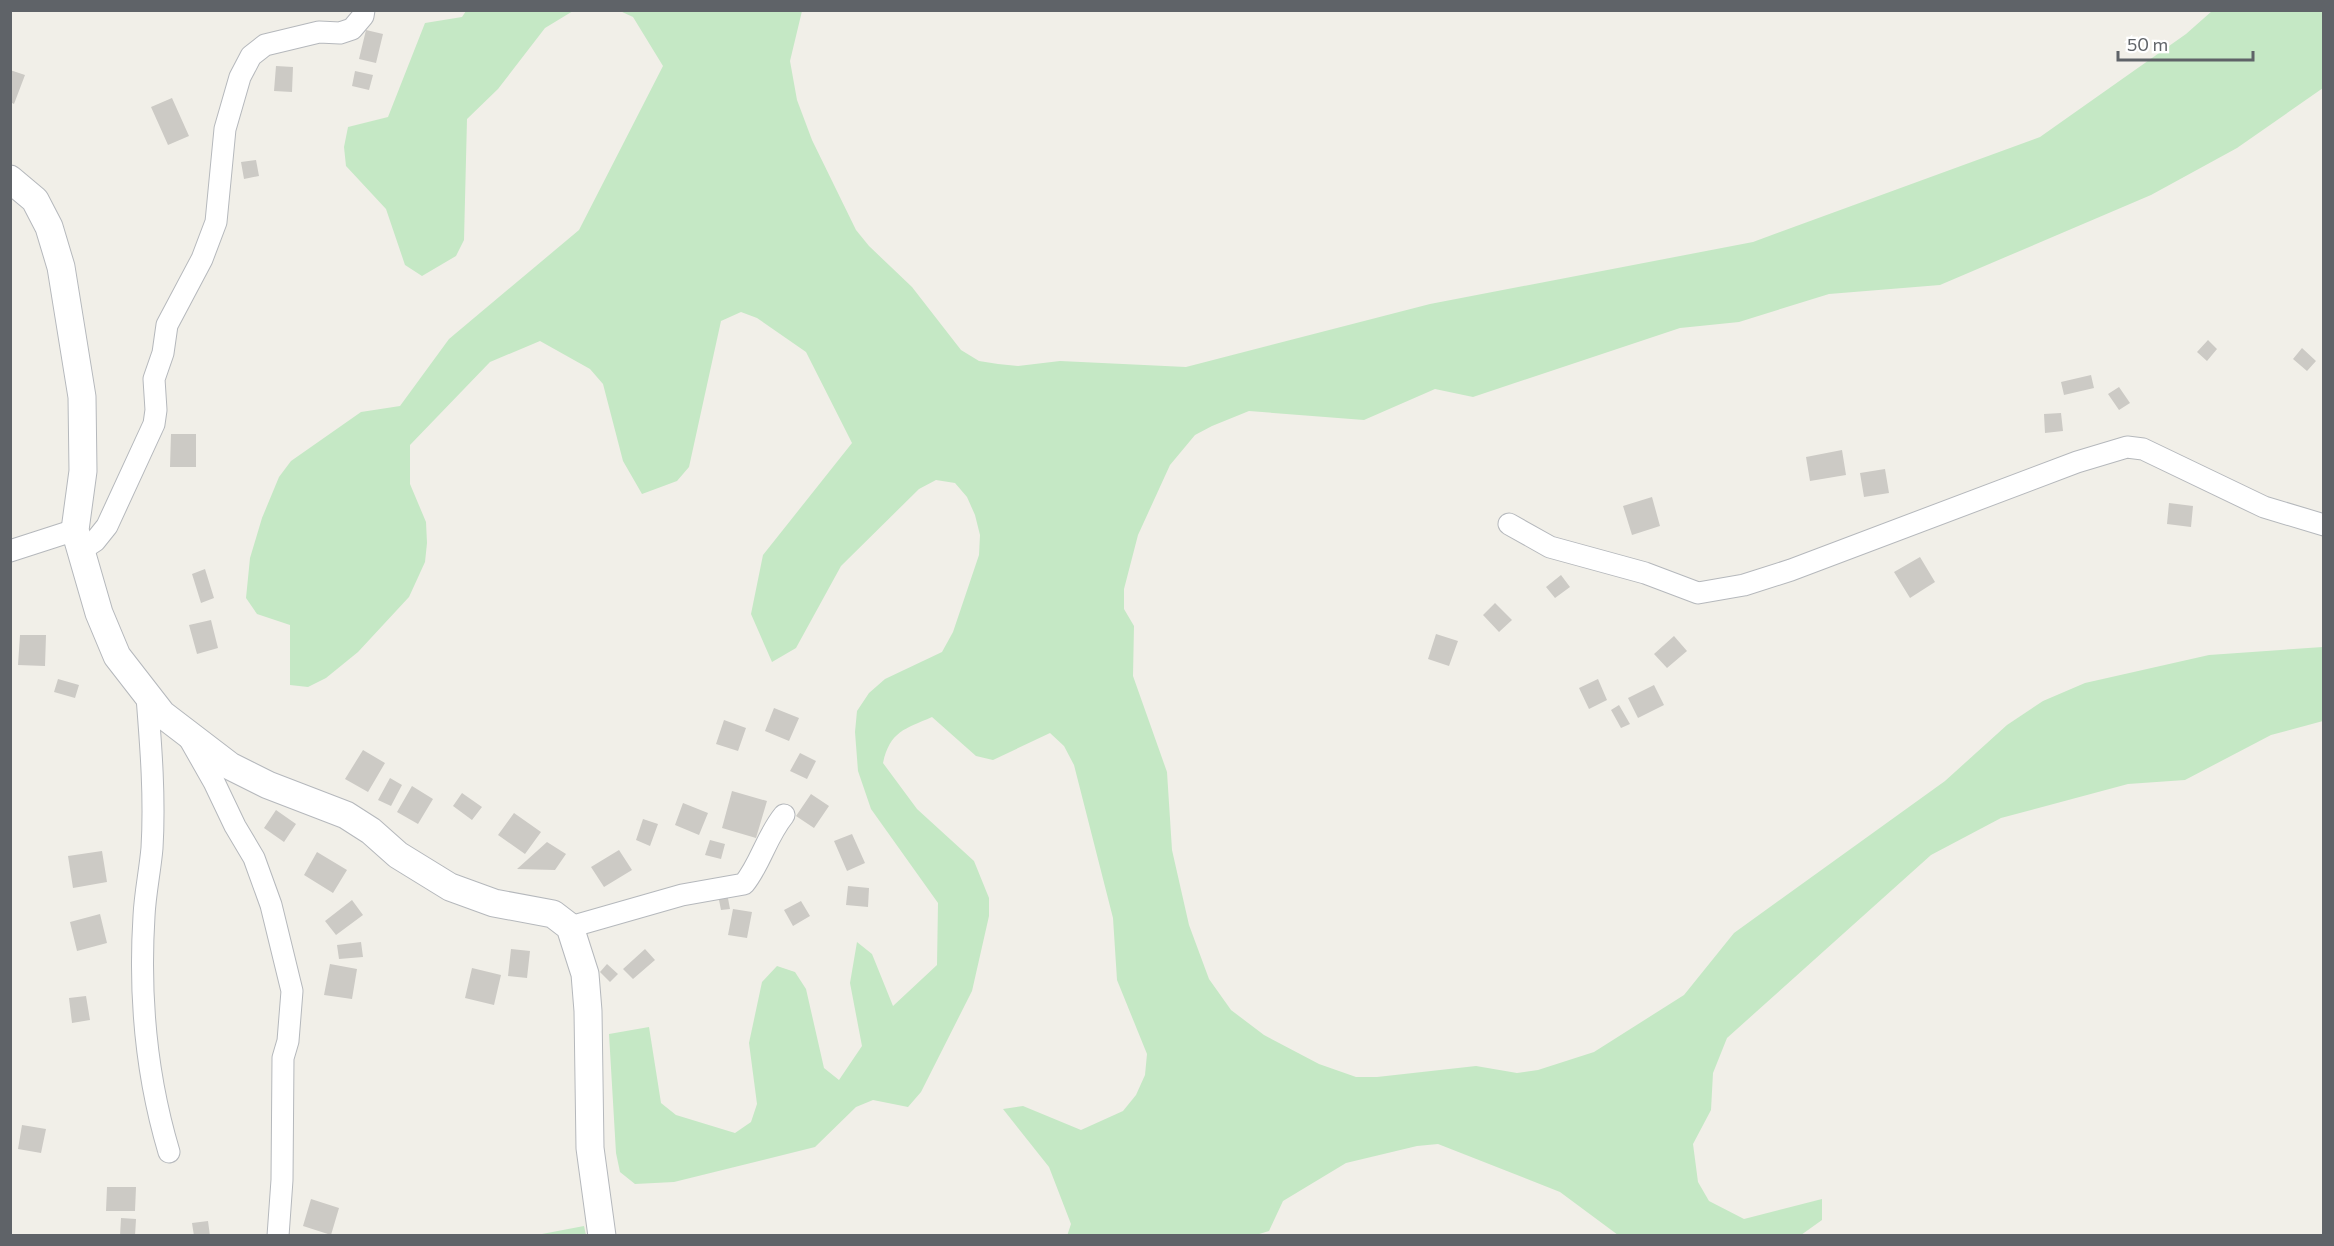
<svg xmlns="http://www.w3.org/2000/svg" width="2334" height="1246" font-family="Commissioner,sans-serif">
<style>
.green{fill:#c5e8c5}
.building{fill:#cccac5}
.lines{fill:none;stroke-linecap:round;stroke-linejoin:round}
.minor-casing{stroke:#b5b8bc;stroke-width:23}
.tertiary-casing{stroke:#b5b8bc;stroke-width:29}
.minor{stroke:#fff;stroke-width:21}
.tertiary{stroke:#fff;stroke-width:27}
</style>
<rect width="100%" height="100%" fill="#f1efe8"/>
<!-- green -->
<path class="green" d="M466 11H573L545 28 498 89 467 119 464 240 456 256 422 276 405 265 386 209 346 166 344 147 348 127 388 117 425 23 462 17Z
M620 11H802L790 61 797 100 812 140 856 230 869 246 912 287 961 350 979 361 998 364 1018 366 1060 361 1186 367 1430 304 1753 242 2040 137 2186 34 2212 11H2323V88L2237 148 2151 195 1940 285 1829 294 1739 322 1680 328 1473 397 1435 389 1364 420 1249 411 1212 426 1195 435 1170 465 1138 535 1124 589V609L1134 626 1133 676 1167 772 1172 850 1189 925 1209 979 1231 1010 1264 1035 1319 1064 1356 1077H1377L1476 1066 1517 1073 1538 1070 1594 1052 1684 995 1734 933 1945 781 2007 725 2043 701 2085 683 2209 655 2323 647V721L2271 735 2185 780 2128 784 2001 818 1931 855 1727 1038 1713 1073 1711 1110 1693 1144 1698 1182 1709 1201 1744 1219 1822 1199V1220L1801 1235H1618L1560 1192 1438 1144 1417 1146 1346 1163 1283 1201 1269 1231 1256 1235 1067 1236 1071 1224 1049 1167 1003 1109 1023 1106 1081 1130 1123 1111 1136 1095 1145 1075 1147 1054 1117 980 1113 918 1074 765 1064 746 1050 733 993 760 976 756 932 717C905 729 890 731 883 763L917 809 974 861 989 898V916L972 991 921 1092 908 1107 873 1100 856 1107 815 1147 674 1182 635 1184 620 1172 616 1153 609 1034 649 1027 661 1103 676 1115 735 1133 751 1122 757 1104 749 1043 762 982 777 966 795 972 806 989 824 1068 839 1080 862 1046 850 983 857 942 872 954 893 1006 937 965 938 903 871 809 858 771 855 732 857 711 869 693 885 679 942 652 953 632 979 555 980 535 975 515 967 497 955 483 936 480 919 489 841 566 796 648 772 662 751 614 763 555 852 443 806 352 757 318 741 312 721 321 689 467 677 481 642 494 623 461 603 384 590 369 540 341 490 362 410 445V484L426 522 427 543 425 562 409 597 358 652 326 678 308 687 290 685V625L257 614 246 598 250 558 262 518 279 477 291 461 361 412 400 406 449 339 579 230 663 66 633 17Z
M584 1226 586 1235H541L542 1234Z"/>
<!-- building -->
<path class="building" d="M366 30 383 34 376 63 359 59Z
M276 66 293 67 292 92 274 91Z
M10 70 25 75 14 104 10 102Z
M355 71 373 75 369 90 352 86Z
M172 98 189 136 168 145 151 107Z
M256 160 259 176 244 179 241 162Z
M2208 340 2217 349 2207 361 2197 352Z
M2302 348 2316 361 2307 371 2293 359Z
M2091 375 2094 388 2064 395 2061 382Z
M2119 387 2130 403 2119 410 2108 394Z
M2061 413 2063 431 2045 433 2044 414Z
M171 434H196V467H170Z
M1842 450 1846 475 1810 481 1806 457Z
M1885 469 1889 493 1864 497 1860 473Z
M1652 497 1660 526 1632 535 1623 506Z
M2169 503 2193 506 2191 527 2167 524Z
M1920 557 1935 582 1910 598 1894 572Z
M205 569 214 598 201 603 192 574Z
M1561 575 1570 587 1555 598 1546 587Z
M1495 603 1512 620 1499 632 1483 615Z
M211 620 218 648 197 654 189 625Z
M1436 634 1458 641 1449 666 1428 659Z
M20 635H46L45 666 18 665Z
M1674 636 1687 651 1667 668 1654 654Z
M58 679 79 685 75 698 54 692Z
M1598 679 1607 700 1589 709 1579 688Z
M1654 685 1664 705 1638 718 1628 698Z
M1619 705 1630 724 1621 728 1611 710Z
M774 708 799 718 789 741 765 731Z
M724 720 746 728 738 751 716 744Z
M363 750 385 763 368 792 345 779Z
M800 753 816 761 807 779 790 771Z
M390 778 402 785 391 806 378 800Z
M412 786 433 799 418 824 397 812Z
M732 791 767 801 756 838 722 828Z
M462 793 482 807 472 820 453 806Z
M811 794 829 806 814 828 796 816Z
M683 803 708 813 699 835 675 825Z
M276 810 296 824 284 842 264 828Z
M514 813 541 832 525 854 498 835Z
M643 819 658 824 650 846 636 840Z
M852 834 865 863 847 871 834 841Z
M710 840 725 844 721 859 705 855Z
M547 842 566 854 555 870 517 869Z
M619 850 632 870 604 887 591 867Z
M102 851 107 882 73 888 68 856Z
M317 852 347 870 333 893 304 875Z
M848 886 869 888 868 907 846 905Z
M727 893 730 909 721 910 718 895Z
M352 900 363 915 336 935 325 921Z
M801 901 810 916 793 926 784 910Z
M733 909 752 912 747 938 728 935Z
M100 914 107 943 77 951 70 922Z
M361 942 363 957 339 959 337 945Z
M511 949 530 951 527 978 508 976Z
M645 949 655 960 633 979 623 969Z
M330 964 357 969 352 999 324 995Z
M607 964 618 974 610 982 600 972Z
M472 968 501 975 494 1005 465 998Z
M86 996 90 1020 72 1023 69 998Z
M22 1125 46 1129 41 1153 18 1149Z
M107 1187H136L135 1211H106Z
M311 1199 339 1208 331 1235 303 1226Z
M121 1218 136 1219 135 1236H120Z
M208 1221 210 1236H194L192 1223Z"/>
<g class="lines">
<defs>
<path id="minor" d="M1509 524 1550 547 1645 573 1698 593 1744 585 1791 570 2077 462 2127 447 2143 449 2264 507 2324 525
M10 551 75 530
M80 551 95 541 107 526 154 424 156 410 154 379 163 353 167 325 202 259 216 222 225 129 240 77 251 56 265 45 319 32 340 33 352 29 363 16 364 10
M147 697C151 747 155 798 152 848 150 871 145 894 144 916 139 996 146 1075 169 1152
M189 738 214 782 235 826 254 858 271 905 292 991 288 1041 283 1058 282 1180 278 1236
M570 927 682 895 744 884C761 863 766 837 784 815"/>
<path id="tertiary" d="M10 179 35 200 49 227 61 267 82 397 83 471 75 530 99 613 117 656 162 714 230 766 268 785 346 815 371 831 398 855 450 887 494 903 553 914 570 927 585 974 588 1011 590 1148 602 1236"/>
</defs>
<!-- minor casing -->
<use href="#minor" class="minor-casing"/>
<!-- tertiary casing -->
<use href="#tertiary" class="tertiary-casing"/>
<!-- minor -->
<use href="#minor" class="minor"/>
<!-- tertiary -->
<use href="#tertiary" class="tertiary"/>
</g>
<!-- border -->
<rect width="2334" height="1246" fill="none" stroke="#5f6368" stroke-width="24"/>
<!-- scale -->
<path d="M2118 51v9h135v-9" fill="none" stroke="#5f6368" stroke-width="3"/>
<text x="2127" y="51" font-size="18" fill="#5f6368" stroke="#ffffff" stroke-width="4.5" paint-order="stroke">50 m</text>
</svg>
